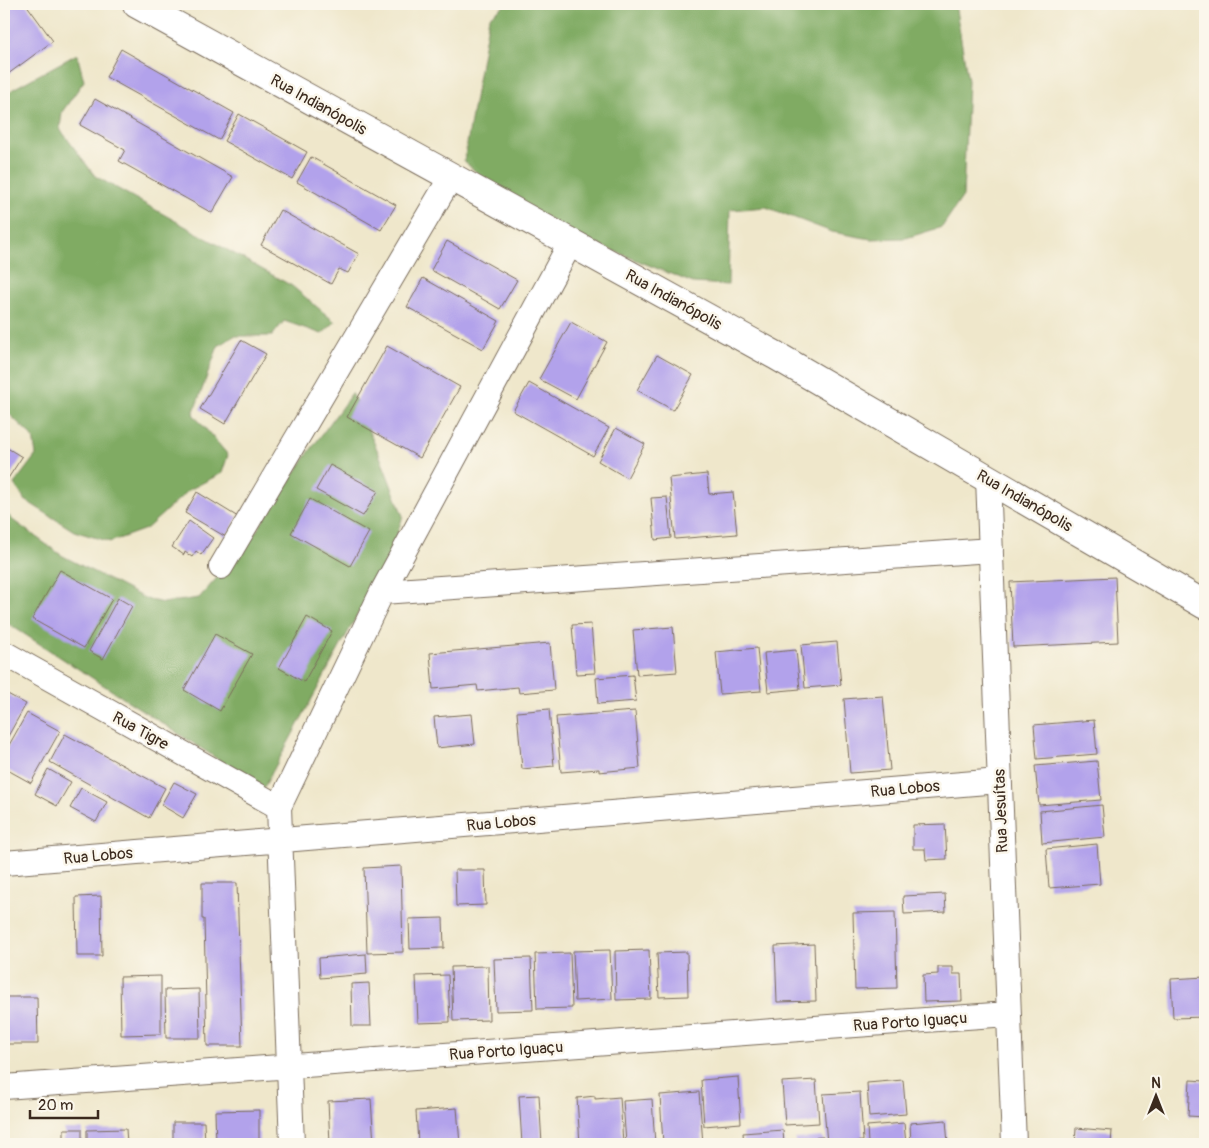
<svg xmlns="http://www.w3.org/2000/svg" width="1209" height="1148" font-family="Pangolin,sans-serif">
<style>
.forest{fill:#80ab63;stroke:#5e6a40}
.building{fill:#b2a2eb}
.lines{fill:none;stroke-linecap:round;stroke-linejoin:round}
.minor-casing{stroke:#7a6c5b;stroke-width:26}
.tertiary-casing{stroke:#7a6c5b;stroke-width:30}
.minor{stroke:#fff;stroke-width:24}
.tertiary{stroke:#fff;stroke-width:28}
.labels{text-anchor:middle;stroke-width:5;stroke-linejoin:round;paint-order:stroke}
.street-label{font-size:16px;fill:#3b2a1e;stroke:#fbf7ec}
</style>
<rect width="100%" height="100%" fill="#fbf7ec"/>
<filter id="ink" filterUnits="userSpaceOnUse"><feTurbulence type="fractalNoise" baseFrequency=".02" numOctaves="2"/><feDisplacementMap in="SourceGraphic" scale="10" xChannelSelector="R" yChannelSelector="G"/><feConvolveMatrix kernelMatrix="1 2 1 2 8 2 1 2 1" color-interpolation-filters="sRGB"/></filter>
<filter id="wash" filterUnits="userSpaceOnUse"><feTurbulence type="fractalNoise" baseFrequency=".0096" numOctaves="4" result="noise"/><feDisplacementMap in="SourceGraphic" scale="20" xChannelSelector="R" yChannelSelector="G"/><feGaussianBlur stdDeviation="1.12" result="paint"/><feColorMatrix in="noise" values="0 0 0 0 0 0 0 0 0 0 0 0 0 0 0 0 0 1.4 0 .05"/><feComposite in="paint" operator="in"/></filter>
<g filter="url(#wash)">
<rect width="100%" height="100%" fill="#efe7cb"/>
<!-- forest -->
<path class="forest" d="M506 4H955L968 81 963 196 942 227 906 238 871 239 832 232 766 207 730 210 728 285 693 283 589 241 496 190 464 161 489 17Z
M77 54 84 81 62 112 60 129 95 176 292 286 335 322 322 334 284 321 272 336H234L218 346 193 414 228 455 222 473 189 490 146 529 110 542 74 531 25 500 14 484 36 455 33 437 4 409V97L13 89Z
M352 393 379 454 403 516 391 553 262 791 210 754 4 621V511L14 521 61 555 146 599 163 603 199 598 249 542 309 452Z"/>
<g id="blocks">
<!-- building -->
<path class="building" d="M4 4H26L53 41 4 77Z
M121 49 234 113 219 140 106 77Z
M95 99 233 177 212 213 119 161 125 150 80 125Z
M239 114 307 152 292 179 224 141Z
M311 157 396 205 381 230 297 182Z
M280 210 359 254 348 273 339 269 331 284 261 245Z
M447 241 517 280 500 309 431 270Z
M423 278 499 321 483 349 407 307Z
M571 322 607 342 576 399 539 379Z
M241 340 266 354 225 424 200 409Z
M387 346 460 387 420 458 347 417Z
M657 355 693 375 673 410 637 390Z
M529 383 609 428 593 456 513 411Z
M616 428 645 444 627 478 598 461Z
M4 446 22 457 7 480 4 478Z
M330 465 378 491 363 516 316 490Z
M707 474 709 494 733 492 737 534 675 539 669 478Z
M197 492 238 517 226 537 185 513Z
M667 497 671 538 655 540 651 498Z
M310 499 369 532 350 566 291 533Z
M189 521 213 538 201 555 196 551 192 557 185 552 184 555 172 547Z
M60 570 112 599 84 648 32 619Z
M1115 577 1118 642 1013 647 1010 582Z
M118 598 132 606 103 659 89 651Z
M307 617 332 631 304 682 279 668Z
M591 624 595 673 576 674 572 625Z
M673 627 677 672 637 675 633 630Z
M215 634 252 654 220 711 184 690Z
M837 642 841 685 805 688 801 645Z
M550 643 554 690 519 693 518 687 478 691 477 685 433 689 430 653Z
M757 648 761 691 720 694 716 652Z
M796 650 800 689 768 692 764 653Z
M633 675 636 701 598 704 596 678Z
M4 692 26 704 7 738 4 736Z
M883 696 890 770 850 773 844 699Z
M549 709 554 766 522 769 517 712Z
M635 711 640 768 599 772V769L561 772 556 717Z
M27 713 60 731 31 783 4 768V754Z
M472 714 475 744 437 748 434 717Z
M1094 720 1097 754 1037 759 1034 725Z
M65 734 165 788 149 818 50 762Z
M1097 761 1101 800 1039 805 1035 766Z
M48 769 71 782 57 806 35 794Z
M174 782 197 794 183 818 161 805Z
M81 788 107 802 96 822 70 808Z
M1102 805 1105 837 1042 843 1040 811Z
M945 824 947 859 926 860 925 849H913V825Z
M1097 844 1100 884 1049 888 1046 849Z
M401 866 403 952 367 953 364 868Z
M455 870H485L486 905 456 906Z
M202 883H237L242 1046H207L204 919H202Z
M945 894 946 912 904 914 903 896Z
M101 896 102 956H77L76 897Z
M895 912 897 988 855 989 853 913Z
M443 918 444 948 410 949 409 919Z
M814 944 816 1001 777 1002 775 946Z
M610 950 612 999 575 1001 573 951Z
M649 950 651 999 616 1000 615 951Z
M687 952 688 996 659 997 657 953Z
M570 953 572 1008 537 1009 535 954Z
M366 954 367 974 320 978 319 958Z
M531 958 533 1010 496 1011 494 959Z
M488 966 489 1020 453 1021 451 967Z
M938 967H953V974H961L962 1001 924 1002 923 975 938 974Z
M448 975 450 1022 418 1023 416 976Z
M161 976V1034L121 1035 120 977Z
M1205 977V1017L1173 1018 1171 979Z
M369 983 371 1026H352L351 984Z
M199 989 200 1038H166L165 990Z
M4 997H37L38 1044H4Z
M738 1077 741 1123 704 1126 701 1080Z
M816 1080 819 1123 785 1125 782 1082Z
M903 1080 906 1114 869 1117 867 1083Z
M1190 1080 1205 1081V1117L1188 1116Z
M699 1092 703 1144H663L660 1095Z
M860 1092 863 1141 827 1144 823 1094Z
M539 1095 542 1144H522L519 1096Z
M595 1096V1099L620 1097 623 1144H580L577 1098Z
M371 1099 374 1144H330L328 1101Z
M652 1099 655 1144H626L623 1101Z
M457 1108 460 1144H418L416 1111Z
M259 1110V1144H216L215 1111Z
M946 1120 948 1144H911L910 1123Z
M173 1122H204L205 1144H173Z
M904 1123 906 1144H868L867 1126Z
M1076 1128 1112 1131 1111 1144H1075Z
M64 1129H82V1144H64Z
M126 1129 127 1144H87V1130Z
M783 1130 784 1144H744L743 1133Z
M823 1137 824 1144H795V1139Z"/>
</g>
</g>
<g filter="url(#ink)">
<use href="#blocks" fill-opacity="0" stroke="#7a6c5b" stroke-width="1"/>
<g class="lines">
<defs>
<path id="minor" d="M988 478 1014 1144
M221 567 451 177
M382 592 991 550
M4 653 279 807
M4 863 999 781
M4 1087 1008 1014
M292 1144 279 807 382 592 571 242"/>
<path id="tertiary" d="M137 4 775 355 1205 605"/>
</defs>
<!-- minor casing -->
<use href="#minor" class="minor-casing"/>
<!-- tertiary casing -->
<use href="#tertiary" class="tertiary-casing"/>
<!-- minor -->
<use href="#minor" class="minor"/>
<!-- tertiary -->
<use href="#tertiary" class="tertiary"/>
</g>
</g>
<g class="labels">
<!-- street labels -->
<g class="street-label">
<text transform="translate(319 104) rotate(29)" y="6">Rua Indianópolis</text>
<text transform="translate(674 299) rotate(29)" y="6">Rua Indianópolis</text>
<text transform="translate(1025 500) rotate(30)" y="6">Rua Indianópolis</text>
<text transform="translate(141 730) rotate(29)" y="6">Rua Tigre</text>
<text transform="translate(905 788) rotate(-5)" y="6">Rua Lobos</text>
<text transform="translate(1000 811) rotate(-92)" y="6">Rua Jesuítas</text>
<text transform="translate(501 822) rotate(-5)" y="6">Rua Lobos</text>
<text transform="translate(98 855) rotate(-5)" y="6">Rua Lobos</text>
<text transform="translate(910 1021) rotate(-4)" y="6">Rua Porto Iguaçu</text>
<text transform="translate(506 1050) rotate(-4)" y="6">Rua Porto Iguaçu</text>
</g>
</g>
<!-- margin -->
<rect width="1209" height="1148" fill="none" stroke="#fbf7ec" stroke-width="20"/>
<!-- north arrow -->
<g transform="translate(1156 1096)" stroke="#fbf7ec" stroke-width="4" paint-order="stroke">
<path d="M0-4L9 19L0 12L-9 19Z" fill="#3b2a1e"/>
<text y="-8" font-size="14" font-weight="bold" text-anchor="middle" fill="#3b2a1e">N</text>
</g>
<!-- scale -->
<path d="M30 1110v8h68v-8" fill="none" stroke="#3b2a1e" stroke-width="2.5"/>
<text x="38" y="1110" font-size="15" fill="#3b2a1e" stroke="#fbf7ec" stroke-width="4" paint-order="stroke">20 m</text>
</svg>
